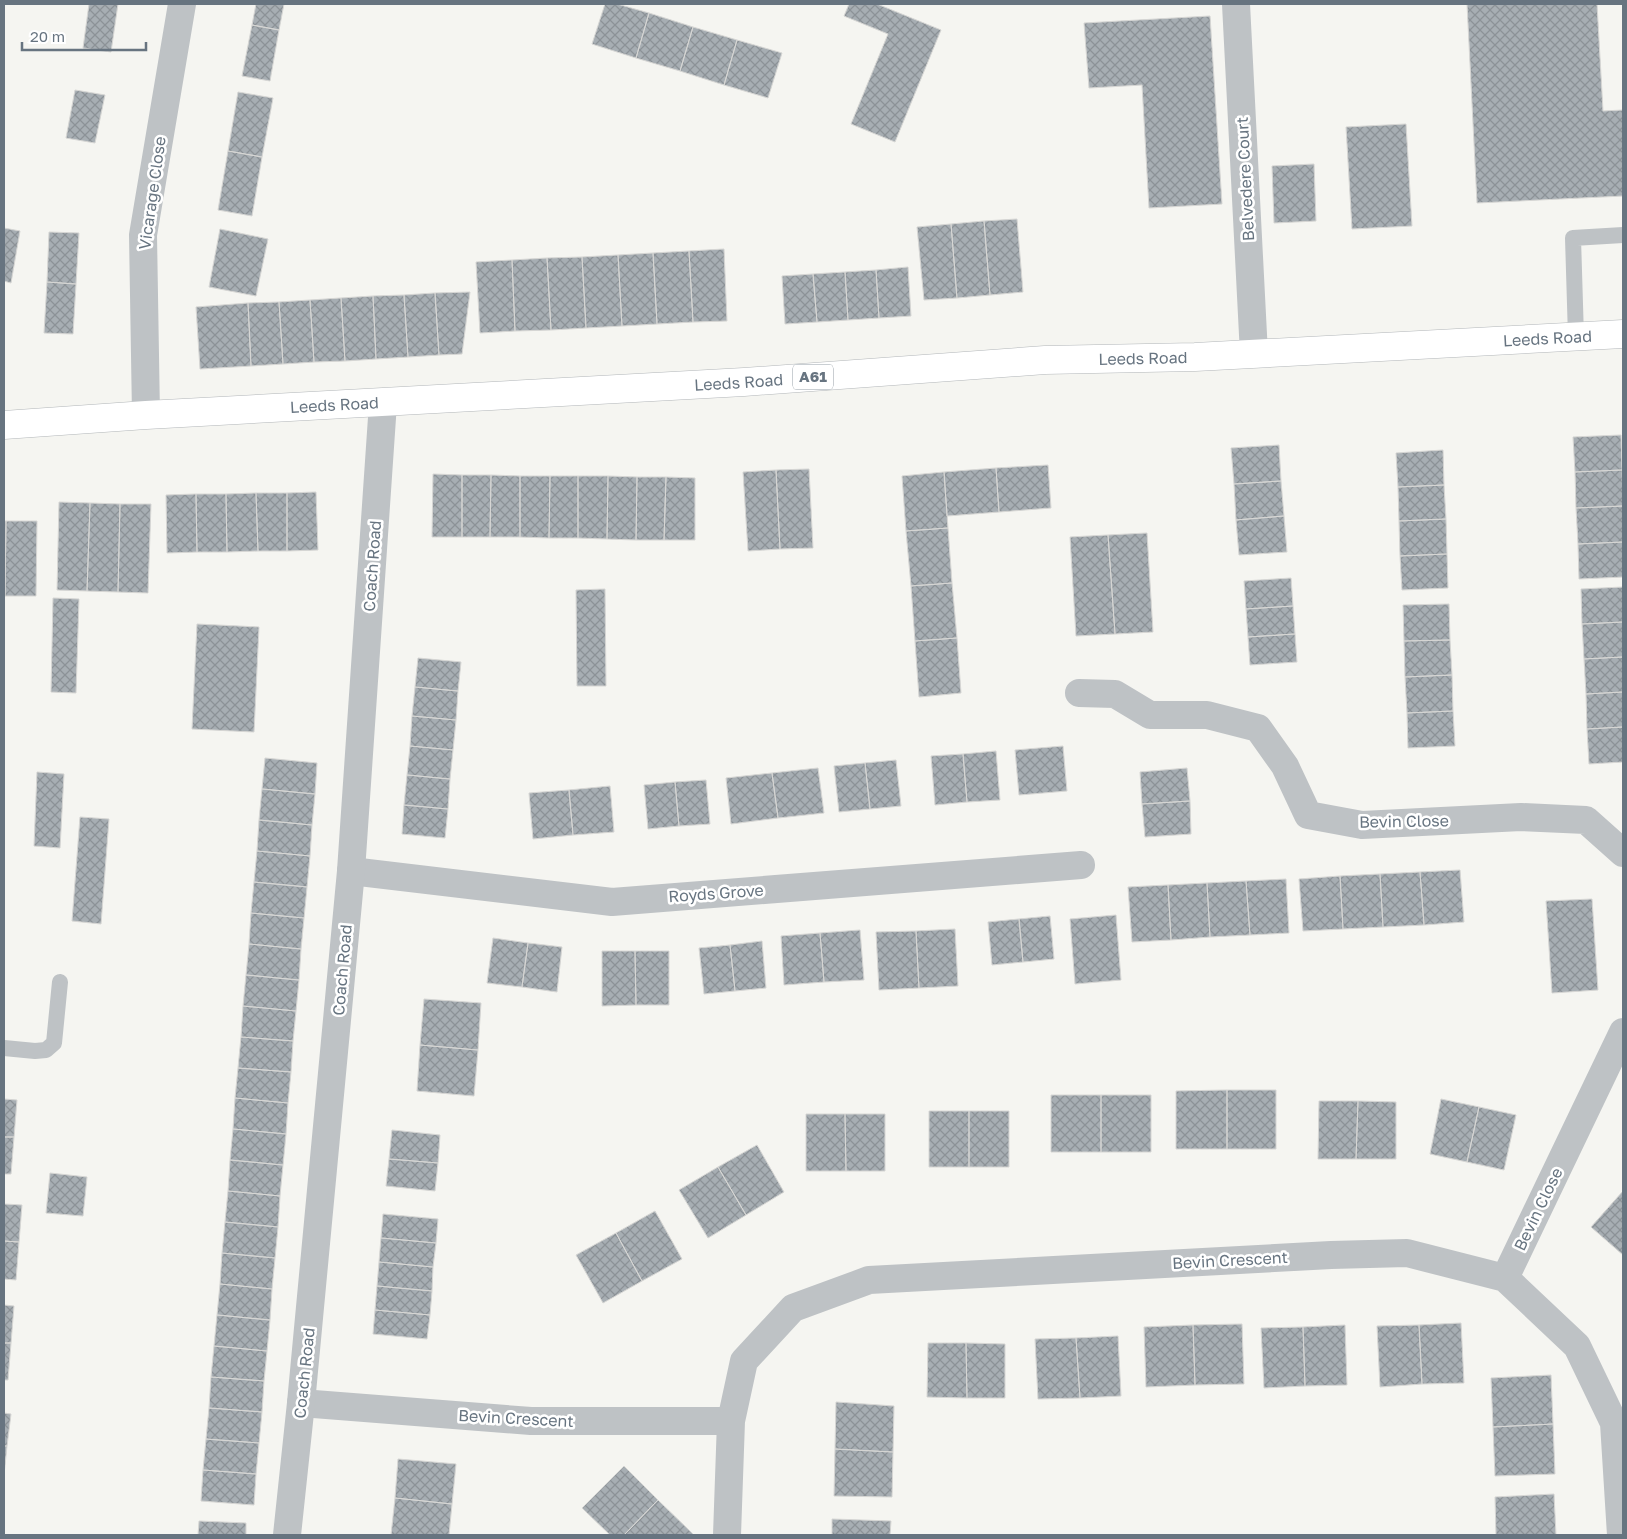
<svg xmlns="http://www.w3.org/2000/svg" width="1627" height="1539" font-family="'Golos Text',sans-serif">
<style>
.building{fill:url(#building-cross-hatch);stroke:#d6d6d4}
.lines{fill:none;stroke-linecap:round;stroke-linejoin:round}
.primary-casing{stroke:#b2b6b9;stroke-width:29}
.service{stroke:#bec2c5;stroke-width:16}
.minor{stroke:#bec2c5;stroke-width:28}
.tertiary{stroke:#bec2c5;stroke-width:28}
.primary{stroke:#fff;stroke-width:28}
.labels{text-anchor:middle;stroke-width:5;stroke-linejoin:round;paint-order:stroke}
.shield{fill:#fff;stroke:#959ea6;stroke-width:1}
.shield-label{font-size:15px;font-weight:bold;fill:#677480}
.street-label{font-size:16px;fill:#677480;stroke:#fff}
</style>
<defs>
<pattern id="building-cross-hatch" width="8" height="8" patternUnits="userSpaceOnUse" patternTransform="scale(1.25)"><rect width="8" height="8" fill="#a7aeb3"/><path d="M0 0l8 8M0 8l8-8" fill="none" stroke="#8c9297"/></pattern>
</defs>
<rect width="100%" height="100%" fill="#f5f5f1"/>
<!-- building -->
<path class="building" d="M89 4H118L111 52 83 48Z
M256 4H284L279 30 252 25Z
M605 4H617L649 13 636 58 592 44Z
M849 4H877L941 30 895 142 851 124 888 34 844 16Z
M1467 4H1597L1603 111 1623 110V196L1477 203Z
M649 13 693 27 680 71 636 58Z
M1210 16 1222 204 1149 208 1142 85 1089 88 1084 23Z
M252 25 279 30 270 81 242 76Z
M693 27 737 40 724 85 680 71Z
M737 40 782 53 768 98 724 85Z
M75 90 105 95 95 143 66 138Z
M238 92 273 98 262 157 228 151Z
M1406 124 1412 226 1352 229 1346 127Z
M228 151 262 157 252 216 218 210Z
M1314 164 1316 221 1274 223 1272 166Z
M1017 219 1023 292 990 295 984 221Z
M984 221 990 295 957 298 951 224Z
M951 224 957 298 924 300 917 227Z
M4 228 20 231 11 283 4 281Z
M220 229 268 239 256 296 209 287Z
M49 232 79 233 76 284 47 282Z
M724 249 727 321 693 322 689 251Z
M689 251 693 322 657 324 653 253Z
M653 253 657 324 622 326 618 255Z
M618 255 622 326 586 328 582 257Z
M582 257 586 328 551 330 547 258Z
M547 258 551 330 515 331 512 260Z
M512 260 515 331 480 333 476 262Z
M908 267 911 316 879 318 876 270Z
M876 270 879 318 848 320 845 272Z
M845 272 848 320 817 322 813 274Z
M813 274 817 322 785 324 782 276Z
M47 282 76 284 73 334 44 333Z
M470 292 462 354 439 355 435 293Z
M435 293 439 355 408 357 404 295Z
M404 295 408 357 376 359 373 296Z
M373 296 376 359 345 361 341 298Z
M341 298 345 361 314 362 310 300Z
M310 300 314 362 283 364 279 302Z
M279 302 283 364 251 366 248 303Z
M248 303 251 366 200 369 196 307Z
M1621 435 1622 470 1575 472 1573 437Z
M1279 445 1281 481 1234 484 1231 448Z
M1443 450 1444 485 1398 487 1396 453Z
M1048 465 1051 508 999 512 996 468Z
M996 468 999 512 947 516 944 472Z
M809 469 813 548 780 549 776 470Z
M776 470 780 549 748 551 743 472Z
M1622 470 1623 506 1576 508 1575 472Z
M944 472 948 528 906 531 902 476Z
M433 474 462 475V537H432Z
M462 475H491L490 537H462Z
M491 475 520 476V537H490Z
M520 476H550L549 538 520 537Z
M550 476H578V538H549Z
M578 476H608L607 539 578 538Z
M608 476 637 477 636 540 607 539Z
M637 477H666L664 540H636Z
M666 477 695 478V540H664Z
M1281 481 1284 516 1236 520 1234 484Z
M1444 485 1446 519 1399 521 1398 487Z
M316 492 318 550 287 551V493Z
M256 493 258 551 227 552 226 494Z
M256 493H287V551H258Z
M196 494 197 552 167 553 166 495Z
M196 494H226L227 552H197Z
M59 502 90 503 87 591 57 590Z
M90 503 120 504 118 592 87 591Z
M120 504H151L148 593 118 592Z
M1623 506V542L1578 544 1576 508Z
M1284 516 1287 552 1239 555 1236 520Z
M1446 519 1447 554 1400 556 1399 521Z
M4 521H6L5 596H4Z
M6 521H37L36 596H5Z
M948 528 952 583 911 586 906 531Z
M1147 533 1153 632 1115 634 1108 535Z
M1108 535 1115 634 1076 636 1070 537Z
M1623 542V577L1579 579 1578 544Z
M1447 554 1448 588 1402 590 1400 556Z
M1291 578 1293 606 1246 609 1244 581Z
M952 583 957 638 915 641 911 586Z
M1623 587V622L1582 624 1581 589Z
M605 589 606 686H577L576 590Z
M53 598 79 599 76 693 51 692Z
M1449 604 1450 640 1404 641 1403 605Z
M1293 606 1295 634 1248 637 1246 609Z
M1623 622V657L1584 659 1582 624Z
M197 624 259 627 254 732 192 729Z
M1295 634 1297 662 1250 665 1248 637Z
M957 638 961 693 919 697 915 641Z
M1450 640 1452 675 1405 677 1404 641Z
M1623 657V692L1586 694 1584 659Z
M418 658 461 662 458 691 415 687Z
M1452 675 1453 711 1407 713 1405 677Z
M415 687 458 691 456 720 412 716Z
M1623 692V727L1587 729 1586 694Z
M1453 711 1455 746 1408 748 1407 713Z
M412 716 456 720 453 750 410 746Z
M1623 727V762L1589 764 1587 729Z
M410 746 453 750 450 779 407 775Z
M1063 746 1067 791 1019 795 1015 750Z
M996 751 1000 800 967 802 963 754Z
M963 754 967 802 935 805 931 756Z
M265 758 317 763 315 794 262 789Z
M896 760 901 806 870 809 865 763Z
M865 763 870 809 839 812 834 766Z
M818 768 824 813 778 818 772 773Z
M1187 768 1190 801 1142 804 1140 772Z
M37 772 64 774 60 848 34 846Z
M772 773 778 818 731 824 726 778Z
M407 775 450 779 448 809 404 805Z
M706 780 710 824 679 826 675 782Z
M675 782 679 826 648 829 644 785Z
M610 786 614 832 573 835 569 790Z
M262 789 315 794 312 825 259 820Z
M569 790 573 835 533 839 529 793Z
M1190 801 1191 834 1145 837 1142 804Z
M404 805 448 809 445 838 402 834Z
M80 817 109 819 101 924 72 921Z
M259 820 312 825 310 856 257 851Z
M257 851 310 856 307 887 254 882Z
M1460 870 1464 922 1424 925 1420 872Z
M1420 872 1424 925 1383 927 1380 874Z
M1380 874 1383 927 1343 929 1340 876Z
M1340 876 1343 929 1303 931 1299 879Z
M1286 879 1289 933 1250 935 1246 881Z
M1246 881 1250 935 1210 937 1207 883Z
M254 882 307 887 304 918 251 913Z
M1207 883 1210 937 1171 940 1168 885Z
M1168 885 1171 940 1132 942 1128 887Z
M1592 899 1598 990 1552 993 1546 901Z
M251 913 304 918 301 949 249 944Z
M1116 915 1121 980 1075 984 1070 919Z
M1050 916 1054 959 1023 962 1019 919Z
M1019 919 1023 962 992 965 988 922Z
M955 929 958 986 919 988 916 931Z
M860 930 864 980 824 982 820 933Z
M916 931 919 988 879 990 876 932Z
M820 933 824 982 784 985 781 936Z
M493 938 528 943 522 987 487 983Z
M762 941 766 988 735 991 730 945Z
M528 943 562 947 557 992 522 987Z
M249 944 301 949 299 980 246 975Z
M730 945 735 991 704 994 699 948Z
M602 951H635L636 1005 602 1006Z
M635 951H669V1005H636Z
M246 975 299 980 296 1011 243 1006Z
M424 999 481 1003 478 1050 420 1045Z
M243 1006 296 1011 293 1041 241 1037Z
M241 1037 293 1041 291 1072 238 1068Z
M420 1045 478 1050 474 1096 417 1091Z
M238 1068 291 1072 288 1103 235 1098Z
M1227 1090H1276V1149H1227Z
M1227 1090V1149H1176V1091Z
M1051 1095H1101V1152H1051Z
M1101 1095H1151V1152H1101Z
M235 1098 288 1103 286 1134 233 1129Z
M4 1099 17 1100 14 1137H4Z
M1441 1099 1479 1107 1467 1162 1430 1154Z
M1319 1101H1358L1356 1159H1318Z
M1358 1101 1396 1102V1159H1356Z
M1479 1107 1516 1115 1504 1170 1467 1162Z
M929 1111H969V1167H929Z
M969 1111H1009V1167H969Z
M806 1114H845L846 1171H806Z
M845 1114H885V1171H846Z
M233 1129 286 1134 283 1165 230 1160Z
M392 1130 440 1135 438 1163 389 1159Z
M4 1137H14L11 1174H4Z
M757 1145 784 1192 746 1215 718 1167Z
M389 1159 438 1163 435 1191 386 1186Z
M230 1160 283 1165 280 1196 228 1191Z
M718 1167 746 1215 708 1238 679 1190Z
M50 1173 87 1177 83 1216 46 1213Z
M228 1191 280 1196 278 1227 225 1222Z
M1623 1191V1255L1591 1227Z
M4 1204 22 1205 19 1242 4 1241Z
M655 1211 682 1259 642 1281 616 1233Z
M383 1214 438 1219 436 1243 381 1238Z
M225 1222 278 1227 275 1258 222 1253Z
M616 1233 642 1281 603 1303 576 1255Z
M381 1238 436 1243 433 1267 379 1262Z
M4 1241 19 1242 16 1280 4 1279Z
M222 1253 275 1258 272 1289 220 1284Z
M379 1262 433 1267 432 1291 377 1286Z
M220 1284 272 1289 270 1320 217 1315Z
M377 1286 432 1291 430 1315 375 1310Z
M4 1305 14 1306 11 1343H4Z
M375 1310 430 1315 427 1339 373 1334Z
M217 1315 270 1320 267 1351 214 1346Z
M1461 1323 1464 1383 1422 1384 1419 1325Z
M1242 1324 1244 1384 1195 1385 1193 1325Z
M1193 1325 1195 1385 1146 1387 1144 1327Z
M1345 1325 1347 1385 1305 1386 1303 1327Z
M1419 1325 1422 1384 1380 1387 1377 1326Z
M1303 1327 1305 1386 1264 1388 1261 1328Z
M1118 1336 1121 1396 1080 1398 1076 1338Z
M1076 1338 1080 1398 1038 1399 1035 1339Z
M4 1343H11L8 1380H4Z
M928 1343H966L967 1398 927 1397Z
M966 1343 1005 1344V1398H967Z
M214 1346 267 1351 264 1381 211 1377Z
M1551 1375 1553 1424 1493 1427 1491 1378Z
M211 1377 264 1381 262 1412 209 1408Z
M836 1402 894 1406 893 1452 835 1449Z
M209 1408 262 1412 259 1443 206 1439Z
M4 1413 11 1414 7 1446H4Z
M1553 1424 1555 1474 1495 1476 1493 1427Z
M206 1439 259 1443 256 1474 203 1470Z
M4 1446H7L4 1475Z
M835 1449 893 1452 892 1497 834 1496Z
M398 1459 456 1464 452 1504 395 1498Z
M624 1466 658 1500 624 1535H610L582 1508Z
M203 1470 256 1474 254 1505 201 1501Z
M1554 1494 1556 1535H1496L1495 1497Z
M395 1498 452 1504 449 1535H391Z
M658 1500 693 1534 692 1535H624Z
M832 1519 891 1521 890 1535H832Z
M199 1521 246 1523V1535H198Z"/>
<g class="lines">
<defs>
<g id="primary">
<path id="s1" d="M4 425 146 415 744 382 1045 360 1195 357 1623 334"/>
</g>
</defs>
<!-- primary casing -->
<use href="#primary" class="primary-casing"/>
<!-- service -->
<path class="service" d="M1576 337 1573 238 1623 235
M4 1048 35 1051 46 1050 54 1043 60 982"/>
<!-- minor -->
<path class="minor" d="M1236 4 1254 354
M146 415 143 235 182 4
M1079 693 1115 694 1150 715H1207L1258 728 1285 766 1308 815 1362 825 1521 817 1586 820 1623 853
M351 871 612 902 1081 865
M1505 1278 1623 1032
M301 1403 531 1421H731
M727 1535 731 1421 744 1361 793 1308 869 1280 1331 1255 1407 1253 1505 1278 1577 1346 1614 1423 1621 1535"/>
<!-- tertiary -->
<path class="tertiary" d="M287 1535 301 1403 351 871 383 403"/>
<!-- primary -->
<use href="#primary" class="primary"/>
</g>
<g class="labels">
<!-- shield labels -->
<rect class="shield" x="793" y="364.5" width="40" height="25" rx="4"/>
<g class="shield-label">
<text x="813" y="382">A61</text>
</g>
<!-- street labels -->
<g class="street-label">
<text transform="translate(1245 179) rotate(-93)" y="6">Belvedere Court</text>
<text transform="translate(152 193) rotate(-82)" y="6">Vicarage Close</text>
<text dy="6" stroke="none"><textPath href="#s1" startOffset="1546">Leeds Road</textPath></text>
<text dy="6" stroke="none"><textPath href="#s1" startOffset="1141">Leeds Road</textPath></text>
<text dy="6" stroke="none"><textPath href="#s1" startOffset="736">Leeds Road</textPath></text>
<text dy="6" stroke="none"><textPath href="#s1" startOffset="331">Leeds Road</textPath></text>
<text transform="translate(372 566) rotate(-86)" y="6">Coach Road</text>
<text transform="translate(1404 821) rotate(-1)" y="6">Bevin Close</text>
<text transform="translate(716 893) rotate(-4)" y="6">Royds Grove</text>
<text transform="translate(342 970) rotate(-85)" y="6">Coach Road</text>
<text transform="translate(1538 1209) rotate(-64)" y="6">Bevin Close</text>
<text transform="translate(1230 1260) rotate(-3)" y="6">Bevin Crescent</text>
<text transform="translate(304 1373) rotate(-84)" y="6">Coach Road</text>
<text transform="translate(516 1418) rotate(3)" y="6">Bevin Crescent</text>
</g>
</g>
<!-- border -->
<rect width="1627" height="1539" fill="none" stroke="#677480" stroke-width="10"/>
<!-- scale -->
<path d="M22 42v8h124v-8" fill="none" stroke="#677480" stroke-width="2.5"/>
<text x="30" y="42" font-size="15" fill="#677480" stroke="#ffffff" stroke-width="4" paint-order="stroke">20 m</text>
</svg>
